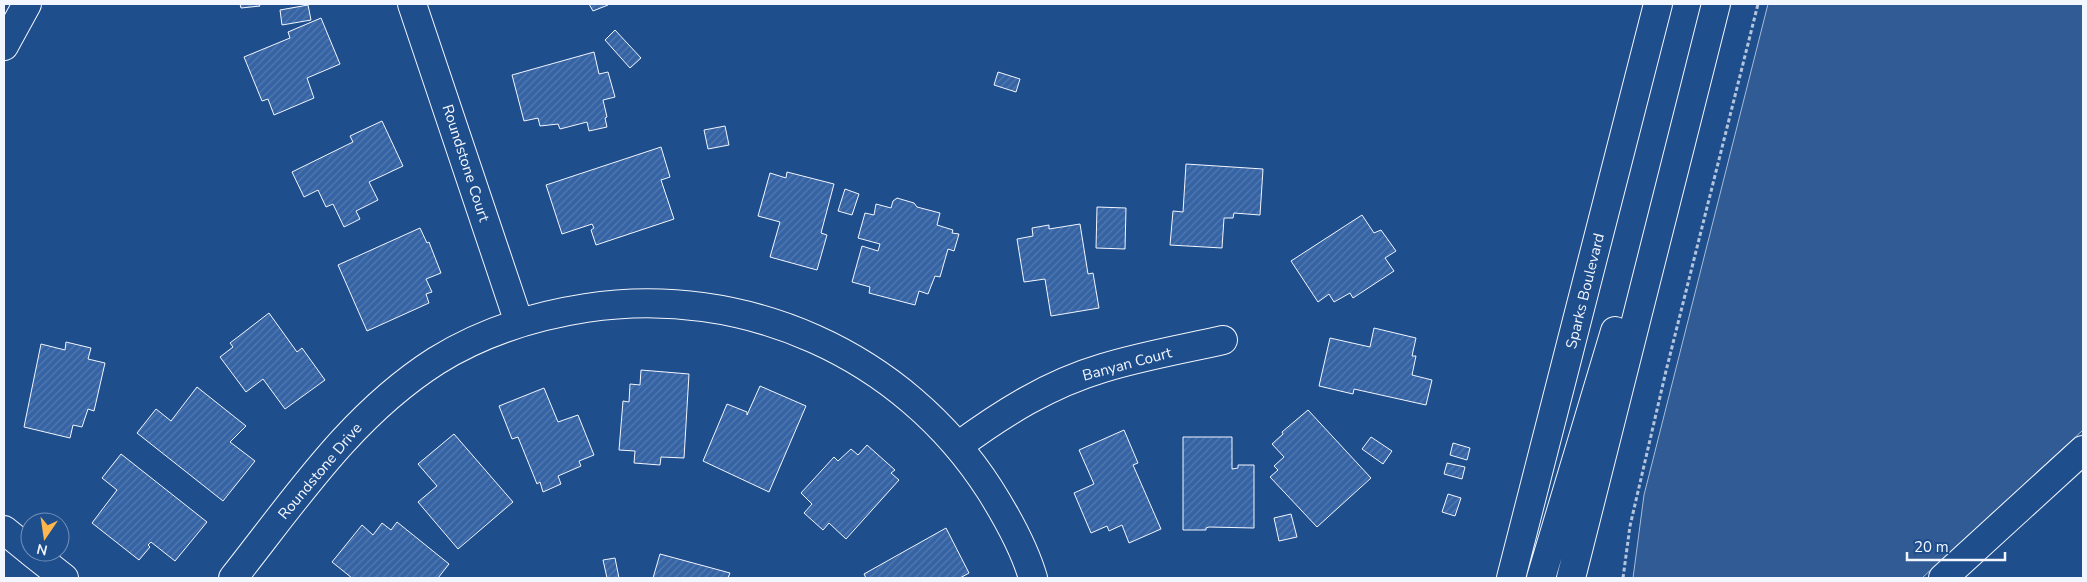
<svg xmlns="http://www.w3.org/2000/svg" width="2087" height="582" font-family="'Nunito Sans',sans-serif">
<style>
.built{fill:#305b95;stroke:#a8bbd7}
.building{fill:url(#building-hatch);stroke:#f2f6ff}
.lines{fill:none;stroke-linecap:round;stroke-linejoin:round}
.minor-casing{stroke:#f2f6ff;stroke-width:30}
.tertiary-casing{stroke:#f2f6ff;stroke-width:30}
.secondary-casing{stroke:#f2f6ff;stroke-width:30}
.primary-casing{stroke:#f2f6ff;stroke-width:30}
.path{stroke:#b3c4dc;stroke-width:3;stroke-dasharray:4 2.5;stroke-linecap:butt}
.minor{stroke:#1f4e8c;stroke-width:28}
.tertiary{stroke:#1f4e8c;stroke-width:28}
.secondary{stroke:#1f4e8c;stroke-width:28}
.primary{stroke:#1f4e8c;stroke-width:28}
.labels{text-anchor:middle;stroke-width:4;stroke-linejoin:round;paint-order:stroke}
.street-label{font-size:15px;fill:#f2f6ff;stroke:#1f4e8c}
</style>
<defs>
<pattern id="building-hatch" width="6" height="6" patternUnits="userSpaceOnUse" patternTransform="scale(1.25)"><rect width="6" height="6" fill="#3563a3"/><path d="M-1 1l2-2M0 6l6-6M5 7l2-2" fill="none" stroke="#537ab1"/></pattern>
</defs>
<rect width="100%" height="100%" fill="#1f4e8c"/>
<!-- built -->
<path class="built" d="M1768 4H2083V430L1922 578H1633L1644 495Z"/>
<!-- building -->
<path class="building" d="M240 4H259L260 6 241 8Z
M589 4H608V5L593 11Z
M308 5 311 20 282 25 280 10Z
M321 18 340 64 307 78 314 98 274 115 268 99 262 101 244 57 290 38 288 32Z
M615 30 641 58 630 68 605 40Z
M594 52 599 74 608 72 615 97 603 100 607 117 605 118 607 127 589 131 587 122 560 129 558 124 540 126 538 118 524 121 512 75Z
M998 72 1020 79 1016 92 994 85Z
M382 121 403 166 369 182 378 200 356 211 360 219 344 227 333 204 326 207 318 190 304 197 292 172 353 142 350 136Z
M725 126 729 145 708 149 704 130Z
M661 147 670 177 661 180 674 219 596 245 591 230 594 228 592 224 562 234 546 185Z
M1186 164 1263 169 1260 215 1234 213 1233 218H1224L1222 248 1170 245 1173 211 1183 212Z
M787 172 834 184 821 233 827 235 817 270 770 257 780 222 758 216 770 173 786 178Z
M845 189 859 194 852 215 838 211Z
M897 198 914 203 917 207 940 213 937 225 953 230 952 233 959 234 954 251 948 249 940 277 935 276 928 294 919 291 915 305 869 293 870 287 852 282 862 246 878 251 880 244 858 238 865 213 874 215 876 204 891 208 893 201Z
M1097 207 1126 208 1125 249 1096 248Z
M1362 215 1374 233 1381 230 1396 251 1385 258 1394 271 1353 298 1350 293 1334 302 1329 294 1318 302 1291 261Z
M1080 224 1088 274 1093 273 1099 308 1051 316 1045 279 1024 282 1017 239 1033 236 1032 228 1049 225V229Z
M420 228 427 243 429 242 441 273 426 279 432 292 426 294 429 303 367 331 338 265Z
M269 313 297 352 302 348 325 380 285 409 263 379 246 392 220 357 233 347 230 343Z
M1374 328 1416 338 1412 356H1416L1412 375 1432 380 1426 405 1354 389 1353 394 1319 386 1330 338 1370 347Z
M66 342 91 348 88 359 105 363 94 411 88 409 82 427 73 425 70 438 24 427 41 344 65 350Z
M641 370 689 374 684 458 661 457 660 465 634 463 635 451 619 450 623 401 629 402 630 384 640 385Z
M760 386 806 406 769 492 703 461 727 404 747 412V415Z
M197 387 246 426 230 442 255 461 223 501 137 433 156 409 171 421Z
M544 388 558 422 578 415 594 455 579 461 581 466 558 476 561 484 543 492 540 482 537 484 518 437 512 439 499 406Z
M1308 410 1371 478 1317 527 1270 477 1278 470 1274 466 1284 457 1272 444 1283 434 1282 432Z
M1124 430 1138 463 1133 465 1161 529 1129 543 1122 525 1109 531 1107 526 1091 533 1074 493 1094 484 1079 450Z
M454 434 513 502 458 549 418 502 437 486 418 464Z
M1183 437H1232V469L1238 468V465H1254V528L1209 527 1206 528V530H1183Z
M1371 437 1392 451 1383 464 1362 449Z
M1453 443 1470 448 1467 460 1450 455Z
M867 445 895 470 891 473 899 480 846 539 829 523 823 530 804 513 812 504 801 493 834 457 838 461 851 449 858 455Z
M121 454 207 522 175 561 151 542 148 545 150 547 139 560 92 523 117 490 102 478Z
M1447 463 1465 467 1462 479 1444 474Z
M1448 494 1461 498 1455 516 1442 512Z
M1291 514 1297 537 1279 541 1274 518Z
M397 522 449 564 438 578H352L332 562 362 525 373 535 382 523 391 530Z
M946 528 969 573 960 578H866L864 574Z
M660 554 730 573 728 578H653Z
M615 558 619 578H607L603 560Z"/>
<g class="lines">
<defs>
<path id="minor" d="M412 4 519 323
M958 446C1003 413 1049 384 1103 368 1142 356 1183 349 1223 340
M4 530 30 551
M31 552 64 578
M233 578C295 500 350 416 436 361 481 333 534 316 586 308 744 284 903 354 990 490 1007 517 1024 547 1033 578"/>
<path id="tertiary" d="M1943 578 2083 450"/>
<path id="secondary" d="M4 46 27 4"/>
<path id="primary" d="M1511 578 1658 4
M1541 578 1615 331
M1571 578 1716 4"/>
</defs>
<!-- minor casing -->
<use href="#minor" class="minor-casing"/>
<!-- tertiary casing -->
<use href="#tertiary" class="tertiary-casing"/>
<!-- secondary casing -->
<use href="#secondary" class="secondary-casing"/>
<!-- primary casing -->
<use href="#primary" class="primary-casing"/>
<!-- path -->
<path class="path" d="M1623 578 1630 526 1666 371 1758 4"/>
<!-- minor -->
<use href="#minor" class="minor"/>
<!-- tertiary -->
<use href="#tertiary" class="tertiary"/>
<!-- secondary -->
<use href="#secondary" class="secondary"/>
<!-- primary -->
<use href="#primary" class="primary"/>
</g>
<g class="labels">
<!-- street labels -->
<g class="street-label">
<text transform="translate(466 163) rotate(72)" y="5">Roundstone Court</text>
<text transform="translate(1585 291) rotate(-76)" y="5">Sparks Boulevard</text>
<text transform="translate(1127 364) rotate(-15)" y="5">Banyan Court</text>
<text transform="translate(320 471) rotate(-50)" y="5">Roundstone Drive</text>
</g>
</g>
<!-- border -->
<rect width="2087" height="582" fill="none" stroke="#f2f6ff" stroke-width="10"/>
<!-- north arrow -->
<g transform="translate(45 537) rotate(193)"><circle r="24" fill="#1f4e8c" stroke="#7391ba"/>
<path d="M0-4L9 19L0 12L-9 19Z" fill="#ffb74d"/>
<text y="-8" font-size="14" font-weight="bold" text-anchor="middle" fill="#f2f6ff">N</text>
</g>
<!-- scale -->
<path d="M1907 552v8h98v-8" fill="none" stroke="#f2f6ff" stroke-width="2.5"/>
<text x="1914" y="552" font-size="15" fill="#f2f6ff" stroke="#1f4e8c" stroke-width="4" paint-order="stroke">20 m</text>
</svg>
